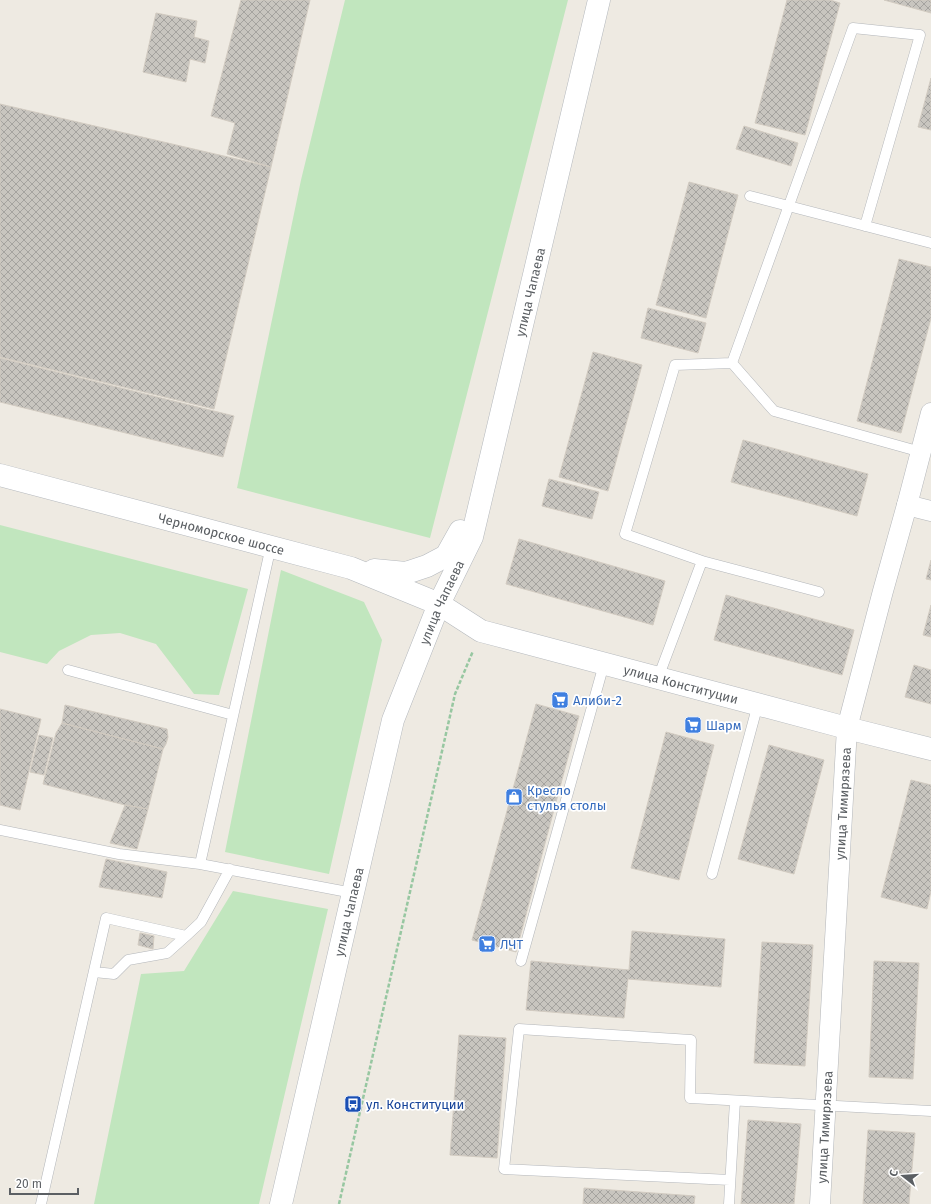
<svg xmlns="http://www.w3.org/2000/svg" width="931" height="1204" font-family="'Fira Sans',sans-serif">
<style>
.grass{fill:#c1e6be}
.building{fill:url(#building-cross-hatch);stroke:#d2cbc1}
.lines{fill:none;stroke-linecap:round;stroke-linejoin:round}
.lane-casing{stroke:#b3b6ba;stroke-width:11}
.street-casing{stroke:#b3b6ba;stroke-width:21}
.secondary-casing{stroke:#b4b8bd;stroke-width:23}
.path{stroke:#97c7a1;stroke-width:2.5;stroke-dasharray:4 2;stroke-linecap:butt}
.lane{stroke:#fff;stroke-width:10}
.street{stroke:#fff;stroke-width:20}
.secondary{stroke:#fff;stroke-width:22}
.labels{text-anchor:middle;stroke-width:3.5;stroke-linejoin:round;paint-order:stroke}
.street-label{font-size:13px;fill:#5b5f63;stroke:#fff}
.shop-label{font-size:13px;fill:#366cbe;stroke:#fff;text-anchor:start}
.transit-label{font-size:13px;fill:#164399;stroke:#fff;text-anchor:start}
</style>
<defs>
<pattern id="building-cross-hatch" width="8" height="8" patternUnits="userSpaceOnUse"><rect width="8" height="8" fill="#c8c5bf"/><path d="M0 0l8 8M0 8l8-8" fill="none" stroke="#a5a39f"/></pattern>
</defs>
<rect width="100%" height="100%" fill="#eeeae2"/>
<!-- grass -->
<path class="grass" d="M345 0H568L430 538 237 488 301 180Z
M0 525 248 589 219 695 194 694 156 644 120 633 91 635 59 651 47 664 0 652Z
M281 570 364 602 382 640 329 874 225 852Z
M233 891 328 909 259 1204H94L141 974 184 971Z"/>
<!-- building -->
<path class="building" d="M241 0H310L271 167 227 154 235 123 211 116Z
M787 0H830L840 3 805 135 755 123Z
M884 0H931V13Z
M156 13 197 21 194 37 209 41 205 63 190 59 186 82 143 72Z
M931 78V130L918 127Z
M0 104 271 167 214 409 0 357Z
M744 126 798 143 791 166 736 149Z
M689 182 738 195 706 318 656 305Z
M899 259 931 267V318L901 433 857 421Z
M648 308 706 323 698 353 641 338Z
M593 352 642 365 608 491 559 477Z
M0 358 234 416 223 457 0 402Z
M743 440 868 474 857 516 731 482Z
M549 479 599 492 592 519 542 506Z
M519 539 665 581 653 625 506 584Z
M931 560V580L926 579Z
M726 595 854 630 842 675 714 640Z
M931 605V637L923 635Z
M914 665 931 670V704L905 697Z
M536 704 579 716 516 952 472 940Z
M65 705 167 729 168 737 166 744 163 749 62 723Z
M0 709 41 719 20 810 0 805Z
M62 723 163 749 148 809 125 805 43 784 56 733Z
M666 732 714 745 679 880 631 868Z
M39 735 53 738 44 775 30 772Z
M769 745 824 760 794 874 738 859Z
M911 780 931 785V891L927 909 881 897Z
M125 805 148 809 137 849 110 843Z
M106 859 167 872 162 898 99 887Z
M632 931 725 939 721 987 628 979 624 1018 526 1010 531 961 629 970Z
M140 933 154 936 153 949 138 945Z
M762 942 813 945 805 1066 754 1063Z
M874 961 919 963 913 1079 869 1077Z
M459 1035 506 1038 497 1158 450 1155Z
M748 1120 801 1124 794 1204H741Z
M868 1130 915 1133 909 1204H863Z
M584 1188 695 1196 694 1204H583Z"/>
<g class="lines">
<defs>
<path id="lane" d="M750 196 931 243
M732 363 774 411 921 452
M271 546 200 864 353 893
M702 561 819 592
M68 670 233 715
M658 678 702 561 625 534 675 365 732 363 853 28 920 35 865 226
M0 830 119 854 200 864
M712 874 758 704
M521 961 604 664
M94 972 114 974 128 960 167 953 186 936
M730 1180 504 1169 519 1029 691 1040 690 1098 931 1111
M41 1204 106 918 186 936 201 922 230 869
M729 1204 735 1101"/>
<g id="street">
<path d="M907 505 931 511"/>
<path id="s1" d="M820 1204 847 728 883 591 907 505 931 413"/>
</g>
<g id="secondary">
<path id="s2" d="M0 475 351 568 439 604 481 631 847 728 931 749"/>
<path d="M374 570 406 573 427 566 446 556 460 531"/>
<path id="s3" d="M281 1204 393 720 439 604 472 537 599 0"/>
</g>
</defs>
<!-- lane casing -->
<use href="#lane" class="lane-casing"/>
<!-- street casing -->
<use href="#street" class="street-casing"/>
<!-- secondary casing -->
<use href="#secondary" class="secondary-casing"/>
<!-- path -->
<path class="path" d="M339 1204 455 694 473 651"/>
<!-- lane -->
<use href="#lane" class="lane"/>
<!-- street -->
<use href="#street" class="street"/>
<!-- secondary -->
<use href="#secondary" class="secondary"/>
</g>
<!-- icons -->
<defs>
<symbol id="supermarket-square" viewBox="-11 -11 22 22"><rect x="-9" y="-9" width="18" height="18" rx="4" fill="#3f7fe0" stroke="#fff"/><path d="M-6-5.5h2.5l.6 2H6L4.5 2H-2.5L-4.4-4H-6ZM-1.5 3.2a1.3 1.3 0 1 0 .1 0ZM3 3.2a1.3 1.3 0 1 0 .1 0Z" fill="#fff"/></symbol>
<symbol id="shop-square" viewBox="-11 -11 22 22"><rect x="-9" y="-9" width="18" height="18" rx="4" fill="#3f7fe0" stroke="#fff"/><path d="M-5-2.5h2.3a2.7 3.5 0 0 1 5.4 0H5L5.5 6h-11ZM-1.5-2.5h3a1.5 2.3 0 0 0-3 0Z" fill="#fff"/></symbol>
<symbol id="bus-square" viewBox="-11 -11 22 22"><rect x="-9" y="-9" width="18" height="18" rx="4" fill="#1a4fb4" stroke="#fff"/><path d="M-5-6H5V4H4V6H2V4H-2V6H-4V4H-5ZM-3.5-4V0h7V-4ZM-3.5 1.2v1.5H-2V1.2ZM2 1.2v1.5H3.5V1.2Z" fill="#fff"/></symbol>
</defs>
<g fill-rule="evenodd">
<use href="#supermarket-square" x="550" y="690" width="20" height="20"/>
<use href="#supermarket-square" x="683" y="715" width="20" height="20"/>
<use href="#shop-square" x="504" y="787" width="20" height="20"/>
<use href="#supermarket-square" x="477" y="934" width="20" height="20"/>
<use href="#bus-square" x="343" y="1094" width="20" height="20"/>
</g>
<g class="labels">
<!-- street labels -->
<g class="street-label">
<text dy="5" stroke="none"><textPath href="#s3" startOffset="948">улица Чапаева</textPath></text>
<text dy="5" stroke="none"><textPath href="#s2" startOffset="229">Черноморское шоссе</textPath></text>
<text dy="5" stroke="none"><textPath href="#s3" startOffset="624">улица Чапаева</textPath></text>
<text dy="5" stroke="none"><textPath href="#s2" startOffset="715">улица Конституции</textPath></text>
<text dy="5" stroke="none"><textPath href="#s1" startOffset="401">улица Тимирязева</textPath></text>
<text dy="5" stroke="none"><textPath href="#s3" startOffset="300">улица Чапаева</textPath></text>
<text dy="5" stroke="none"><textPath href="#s1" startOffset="77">улица Тимирязева</textPath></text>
</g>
<!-- shop labels -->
<g class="shop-label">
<text x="573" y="705">Алиби-2</text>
<text x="706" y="730">Шарм</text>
<text x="527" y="795">Кресло<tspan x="527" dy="15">стулья столы</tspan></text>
<text x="500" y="949">ЛЧТ</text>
</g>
<!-- transit labels -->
<g class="transit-label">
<text x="366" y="1109">ул. Конституции</text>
</g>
</g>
<!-- north arrow -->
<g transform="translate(903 1176) rotate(287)" stroke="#ffffff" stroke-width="3" paint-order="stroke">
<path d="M0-3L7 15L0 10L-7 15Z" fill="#5b5f63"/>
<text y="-6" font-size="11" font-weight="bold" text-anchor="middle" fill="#5b5f63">С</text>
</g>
<!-- scale -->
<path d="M10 1188v6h68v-6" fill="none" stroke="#5b5f63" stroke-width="2"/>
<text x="16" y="1188" font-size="12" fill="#5b5f63" stroke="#ffffff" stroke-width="3" paint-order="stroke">20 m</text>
</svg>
